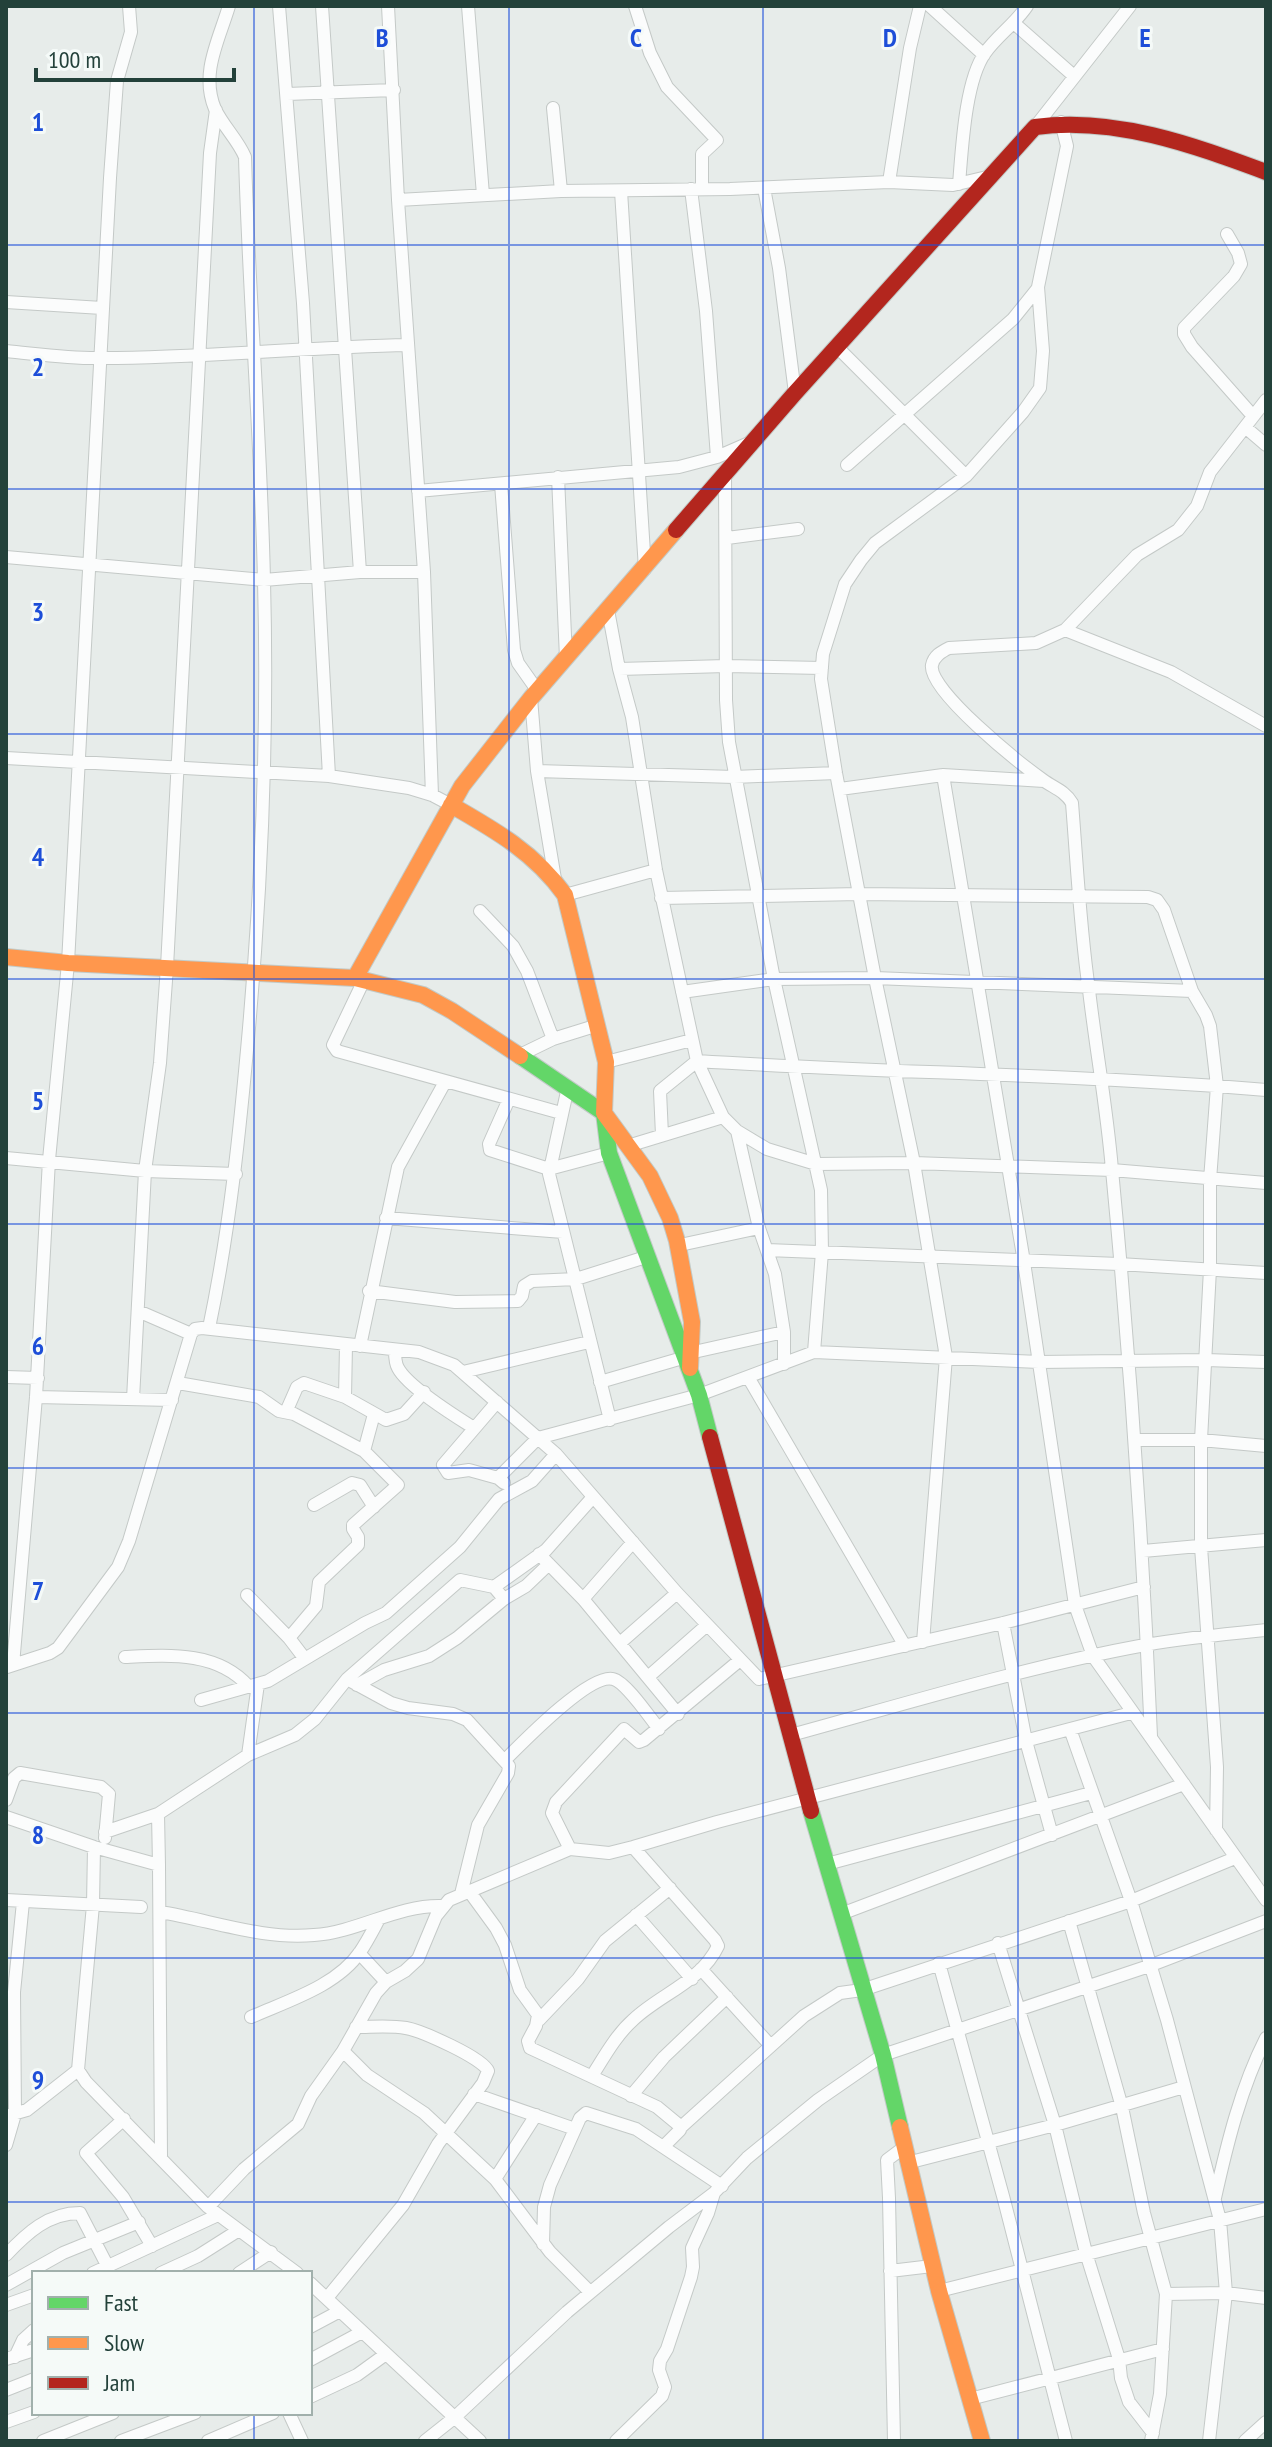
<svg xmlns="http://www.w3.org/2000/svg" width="1272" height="2447" font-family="'PT Sans Narrow',sans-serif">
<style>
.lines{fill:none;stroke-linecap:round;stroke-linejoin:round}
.street-casing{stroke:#c4c9c7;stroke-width:14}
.fast-casing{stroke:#c2cac7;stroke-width:18}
.slow-casing{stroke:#c2cac7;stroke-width:18}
.jam-casing{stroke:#c2cac7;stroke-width:18}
.street{stroke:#fbfcfc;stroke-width:12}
.fast{stroke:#63d668;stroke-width:16}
.slow{stroke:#ff974d;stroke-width:16}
.jam{stroke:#b3261e;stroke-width:16}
.grid{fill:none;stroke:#1d4ed8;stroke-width:2;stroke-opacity:0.55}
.grid-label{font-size:26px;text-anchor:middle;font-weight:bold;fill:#1d4ed8;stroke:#f5faf8;stroke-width:6;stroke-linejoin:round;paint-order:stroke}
</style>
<rect width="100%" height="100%" fill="#e7ecea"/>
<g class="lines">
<defs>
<path id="street" d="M279 6 303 303 329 776
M322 6 360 572
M388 6 398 200 424 572 432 795
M468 6 483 195
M635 6 650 53 667 87 717 140 702 154V188
M930 6 984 55
M1015 24 1074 76
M287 94 394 90
M553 108 561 191
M1035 127 1130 6
M889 182 910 48 920 6
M959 184C962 149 965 81 985 53 997 36 1015 24 1027 6
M764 188 779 268 795 393
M691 189 706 311 717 457
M621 191 645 569
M398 200 561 191 730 189 889 182 953 185 987 177
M1227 234 1238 253 1241 264 1234 276 1184 328V334L1192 347 1253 416
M6 302 102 308
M837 347 966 476
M6 351C38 354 71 359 103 358 205 358 306 347 408 345
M1245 427 1266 445
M847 465 1013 319 1038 288
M725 473 726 700 729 742 774 979 821 1190 822 1252 814 1352
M558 477 566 658
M501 484 514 650 518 663 537 690
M418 491 679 467 717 457 749 443
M727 538 798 529
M6 557 264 580 360 572H424
M608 610 619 669 632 717 656 870 697 1061 723 1117 631 1145
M1065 630 1171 672 1266 726
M619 669 726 666 822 668
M531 698 537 771 555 879
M6 758 329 776 409 788 432 795 451 805
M537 771 734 777 836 773
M943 775 1024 1262 1075 1605 1093 1656 1266 1900
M840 789 943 775 1044 781
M565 895 656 870
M661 898 859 894 1148 897 1157 900 1164 910 1192 991 1206 1015 1210 1026 1217 1086 1210 1180V1269L1201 1440V1547L1217 1767 1216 1830
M480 911 513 946 527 971 553 1039
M364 980 333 1045 337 1051 561 1113
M682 992 774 979 875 978 1192 991
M520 1055 553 1039 598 1025
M606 1062 692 1040
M568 1087 549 1174 610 1420
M509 1099 489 1144 490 1150 549 1169 609 1153
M723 1117 737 1131 767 1149 816 1164 914 1163 1112 1170 1266 1183
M737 1131 759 1228 775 1274 784 1332V1364
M662 1135 660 1091 697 1061C886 1073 1077 1074 1266 1090
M6 1158 145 1171 236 1174
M386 1218 563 1232
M680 1245 759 1228
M767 1250 1119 1264 1266 1273
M369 1291 455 1302 518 1301 522 1296 524 1286 532 1281 576 1279 649 1256
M138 1311 191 1334
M209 1328C230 1228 240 1129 249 1028 262 879 268 730 264 581 261 440 249 299 245 157 238 140 223 126 215 109 200 73 219 40 229 6
M360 1346 398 1167 445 1082
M395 1350C395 1356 395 1363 398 1368 408 1387 455 1416 474 1428
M694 1352 784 1332
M463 1372 589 1342
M6 1377 38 1378
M748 1377 905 1646
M600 1382 686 1357
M178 1383 259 1397 279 1411 294 1414 364 1451 398 1485 353 1525V1529L358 1537V1545L319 1582 316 1606 289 1638
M36 1397 172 1400
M345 1397 346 1345
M133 1399 145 1171 160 1063 167 967 210 153 216 110
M497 1402 443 1465 448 1473 469 1470 498 1478 504 1483
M286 1412 297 1387 304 1383 345 1397 386 1420 404 1414 424 1392
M1136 1440H1201L1266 1446
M364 1451 374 1414
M498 1478 538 1438 699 1395 814 1352 1039 1362 1206 1360 1266 1362
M314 1505 352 1483 360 1485 374 1507
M1143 1551 1266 1540
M539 1554 583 1599 678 1714
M494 1587 546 1550 593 1497
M247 1595 289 1638 305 1659
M583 1599 633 1542
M1003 1623 1026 1741 1052 1835
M923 1642 946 1357 914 1163 875 978 836 773 821 679 823 654 845 584 861 560 875 543 966 476 1023 412 1040 388 1043 351 1038 287 1067 146 1061 122
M620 1643 677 1593
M125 1657C168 1655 218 1651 249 1687
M13 1665 36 1397 49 1160 68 963 110 178 117 81 131 32 129 6
M7 1667 50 1653 58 1648 118 1567 129 1541 191 1334 195 1329 202 1328 419 1352 454 1365 556 1454 677 1593 759 1679 1003 1623 1144 1587
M648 1677 707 1625
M347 1679 391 1703 408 1708 453 1714 467 1720 509 1766 508 1773 478 1825 461 1894
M357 1685 384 1670 429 1656 457 1638 504 1599 526 1586 549 1564
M201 1700 268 1681 365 1623 386 1613 460 1547 499 1499 532 1481 556 1454
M1070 1729 1131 1901 1167 2020 1220 2220 1226 2293 1209 2441
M791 1735C908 1703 1025 1667 1145 1645 1185 1638 1226 1634 1266 1630
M1151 1736C1143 1547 1130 1358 1112 1170 1107 1109 1096 1050 1089 990 1080 928 1077 865 1072 803 1065 791 1054 788 1043 780 1022 765 927 690 932 665 934 656 941 652 949 648L1036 643 1065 630 1137 555 1178 530 1197 506 1210 472 1266 400
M248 1755 258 1684
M505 1760C522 1743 590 1673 613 1679 626 1682 650 1718 659 1729
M6 1800 14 1778 20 1773 101 1787 109 1794 105 1838
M158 1814 159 1865
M6 1817 94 1847 159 1865 161 2156
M105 1832 158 1814 248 1755 295 1735 315 1719 347 1679 460 1580 494 1587 504 1599
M94 1847 93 1905 78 2070 86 2082 208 2207 297 2273
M570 1849 552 1813 556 1802 624 1729 639 1742 644 1740 740 1660
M827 1864 1091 1793
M469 1891 496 1928 505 1945 520 1990 538 2015 536 2026 528 2041 530 2048 657 2107 680 2126V2130L664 2146
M6 1900 141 1907
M160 1912C210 1920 263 1940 314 1935 358 1932 397 1905 441 1906
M841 1914 1184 1784
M636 1915 692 1979
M1069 1921 1122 2107 1144 2213 1166 2294 1160 2394 1151 2441
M998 1943 1055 2125 1086 2253 1119 2359 1121 2378 1129 2402 1153 2433
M359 1953 386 1982
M939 1963 1003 2196 1066 2441
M701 1969 770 2045
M251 2017C287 2001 337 1986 360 1952 367 1942 373 1930 379 1919
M539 2020 578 1979 605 1941 670 1888
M343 2051 367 2075 424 2113 495 2179 550 2252 590 2292
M592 2076C604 2057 616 2035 633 2020 660 1994 701 1982 718 1946L715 1940 633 1847
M474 2094 575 2129
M631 2096 664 2057 727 1997
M6 2116 27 2110 78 2070
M124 2119 86 2153 123 2197 152 2246
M680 2128 804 2016 840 1993 862 1990 1131 1901 1235 1858
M6 2145 15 2114 14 1992 23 1902
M907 2163 1055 2125 1184 2087
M495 2179 536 2115
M1215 2198C1227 2144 1241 2087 1266 2038
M208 2207 244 2169 298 2124 311 2096 343 2051 376 1993 386 1982 405 1971 418 1959 436 1916 449 1900 570 1849 609 1853 633 1847 717 1822 1131 1713
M543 2244 544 2207 550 2185 580 2118 586 2113 636 2129 722 2186
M6 2255C27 2233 48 2213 80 2213L108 2267
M890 2271 932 2266
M93 2273 218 2215
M161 2273 198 2256 239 2230
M239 2273 271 2252
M310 2283 480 2441
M6 2285 63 2253 139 2222
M939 2291 1266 2209
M1166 2294 1226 2293 1266 2298
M327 2298 403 2205 438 2144 483 2083 488 2071C483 2058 422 2031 406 2028 390 2025 372 2027 356 2027
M6 2305 34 2295
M310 2327 340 2311
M15 2357 23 2340 34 2330
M6 2359 34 2350
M310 2360 362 2332
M6 2390 34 2379
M310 2397 357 2375 386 2354
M970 2399 1163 2349
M289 2413 302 2441
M6 2422 34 2412
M43 2441 113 2413
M121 2441 195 2413
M208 2441 273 2413
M425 2441 454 2418 567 2312 669 2227 714 2193 747 2158 818 2100 883 2055 1149 1966 1266 1921
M616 2441 662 2396 665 2387 659 2370 660 2361 667 2349 691 2277 693 2267 692 2248 708 2213 714 2193
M894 2441 889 2198 887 2160 903 2148
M1245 2441 1266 2422"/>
<path id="fast" d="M520 1056 604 1113 609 1153 699 1395 710 1437
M811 1811 883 2055 900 2127"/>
<path id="slow" d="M451 805C495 830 535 853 565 895L606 1062 604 1113 650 1176 670 1218 677 1241 692 1322 690 1368
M6 957 68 963 355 978 423 995 452 1011 520 1056
M355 978 462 786 531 698 676 530
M900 2127 939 2291 982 2441"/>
<path id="jam" d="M676 530 795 393 1035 127C1114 116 1193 145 1266 172
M710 1437 811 1811"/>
</defs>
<!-- street casing -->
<use href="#street" class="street-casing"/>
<!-- fast casing -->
<use href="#fast" class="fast-casing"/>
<!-- slow casing -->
<use href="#slow" class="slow-casing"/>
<!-- jam casing -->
<use href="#jam" class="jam-casing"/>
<!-- street -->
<use href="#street" class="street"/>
<!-- fast -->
<use href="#fast" class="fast"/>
<!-- slow -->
<use href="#slow" class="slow"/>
<!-- jam -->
<use href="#jam" class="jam"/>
</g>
<!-- grid -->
<path class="grid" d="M254 6V2273M509 6V2441M763 6V2441M1018 6V2441M6 245H1266M6 489H1266M6 734H1266M6 979H1266M6 1224H1266M6 1468H1266M6 1713H1266M6 1958H1266M6 2202H1266M254 2413V2441"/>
<g class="grid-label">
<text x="382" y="47">B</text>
<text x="636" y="47">C</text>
<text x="890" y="47">D</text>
<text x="1145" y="47">E</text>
<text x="38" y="131">1</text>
<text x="38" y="376">2</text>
<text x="38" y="621">3</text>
<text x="38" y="866">4</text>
<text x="38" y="1110">5</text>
<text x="38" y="1355">6</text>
<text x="38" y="1600">7</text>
<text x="38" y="1844">8</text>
<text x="38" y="2089">9</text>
</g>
<!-- border -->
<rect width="1272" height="2447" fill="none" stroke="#23413a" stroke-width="16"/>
<!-- legend -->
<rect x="32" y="2271" width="280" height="144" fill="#f5faf8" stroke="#a1b0ac" stroke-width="2"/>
<rect x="48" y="2297" width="40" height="12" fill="#63d668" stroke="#a1b0ac" stroke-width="2"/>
<text x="104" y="2311" font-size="24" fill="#23413a">Fast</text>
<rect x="48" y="2337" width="40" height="12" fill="#ff974d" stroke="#a1b0ac" stroke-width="2"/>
<text x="104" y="2351" font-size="24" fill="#23413a">Slow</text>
<rect x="48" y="2377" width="40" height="12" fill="#b3261e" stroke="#a1b0ac" stroke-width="2"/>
<text x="104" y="2391" font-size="24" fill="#23413a">Jam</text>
<!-- scale -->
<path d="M36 68v12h198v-12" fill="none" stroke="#23413a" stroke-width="4"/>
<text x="48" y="68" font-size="24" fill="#23413a" stroke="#f5faf8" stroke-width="6" paint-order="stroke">100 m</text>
</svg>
